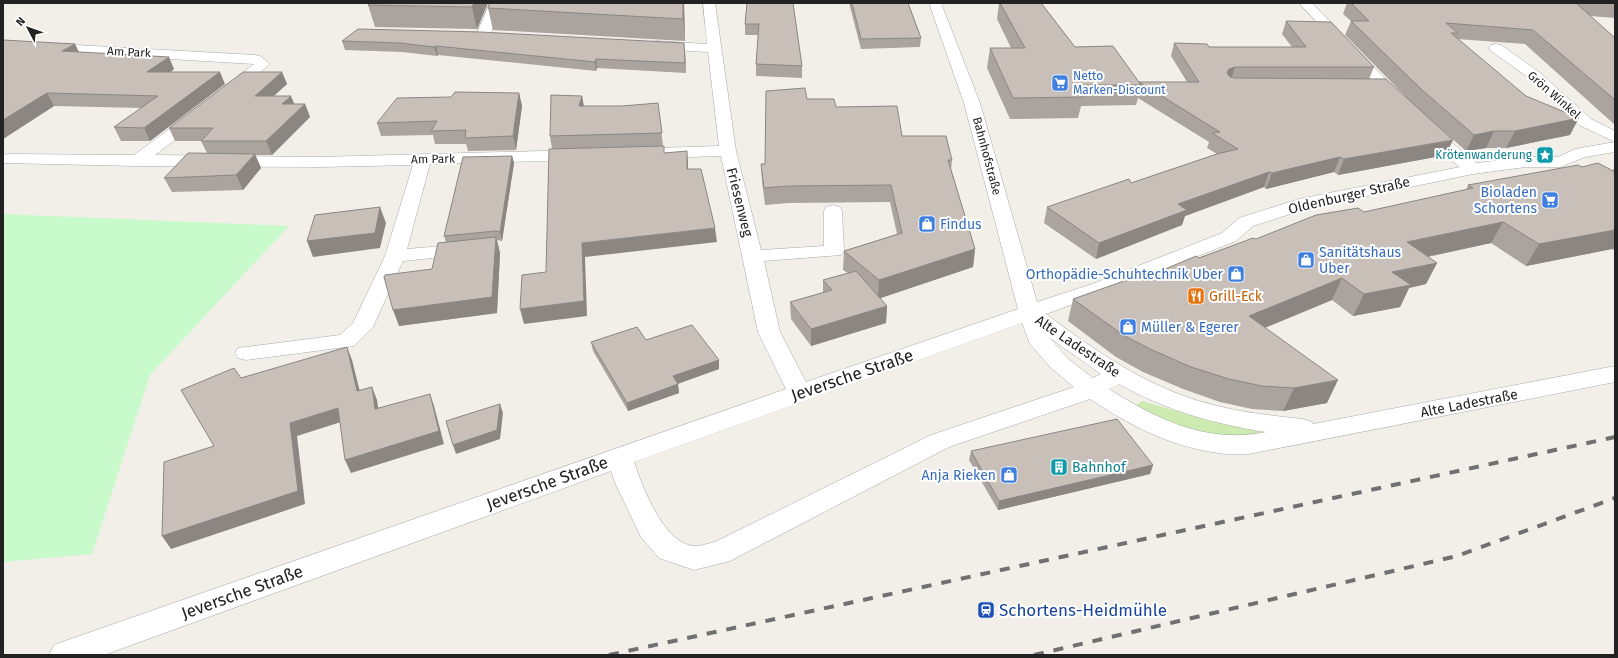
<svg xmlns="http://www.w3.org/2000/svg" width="1618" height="658" font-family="'Fira Sans',sans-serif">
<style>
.grass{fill:#cdebb0}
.park{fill:#c8facc}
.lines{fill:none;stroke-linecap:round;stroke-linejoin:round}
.minor-casing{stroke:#a9a9a9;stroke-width:1}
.minor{fill:#fff;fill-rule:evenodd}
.rail{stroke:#707070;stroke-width:4;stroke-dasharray:10 10;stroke-linecap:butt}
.wall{fill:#aba49e}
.shaded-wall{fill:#8b8681}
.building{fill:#c7bfb8;stroke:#8b8681}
.labels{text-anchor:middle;stroke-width:4;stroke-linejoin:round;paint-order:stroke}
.far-street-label{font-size:12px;fill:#222;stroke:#fff}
.far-shop-label{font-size:12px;fill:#366cbe;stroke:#fff;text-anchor:start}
.far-culture-label{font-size:12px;fill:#0d838f;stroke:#fff;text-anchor:end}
.shop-label{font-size:14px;fill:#366cbe;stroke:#fff;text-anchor:end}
.street-label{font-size:14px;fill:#222;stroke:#fff}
.food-label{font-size:14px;fill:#c56008;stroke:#fff;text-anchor:start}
.culture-label{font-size:14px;fill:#0d838f;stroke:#fff;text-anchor:start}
.near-street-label{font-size:17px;fill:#222;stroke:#fff}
.near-transit-label{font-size:17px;fill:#164399;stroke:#fff;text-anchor:start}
</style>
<rect width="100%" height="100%" fill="#f2efe9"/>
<!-- grass -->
<path class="grass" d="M1142 401 1214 422 1260 431 1261 435C1253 436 1244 438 1236 437 1208 436 1156 426 1137 405Z"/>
<!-- park -->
<path class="park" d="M3 214 289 226 150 375 92 554 3 562Z"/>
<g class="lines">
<defs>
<path id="minor" d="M490 3H502L490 35 488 38H478L476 35Z
M703 3H715L736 151 761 250 824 246V211L826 207 833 205 840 207 842 211 844 251 841 255 764 261 780 332 806 382 1018 309 964 103 929 3H941L980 103 1037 302 1092 284 1222 233 1239 218 1299 199 1460 167 1439 150 1421 131 1419 128 1421 125 1427 123 1433 125 1451 142 1477 163 1526 157H1558L1575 149 1615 142V152L1585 157 1560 167H1526L1473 174 1309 208 1253 226 1236 241 1106 292 1046 314C1089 346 1134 378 1184 396 1222 410 1263 415 1303 419L1312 422 1313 424 1615 366V382L1249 454C1239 454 1228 455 1218 453 1169 446 1131 426 1090 399L949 447 730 561 694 570 659 558 641 537 616 485 611 471 104 655H49L54 645 65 641 786 389 758 332 721 156 657 158 651 157 649 153 651 149 657 148 719 146 708 52 656 49 651 48 649 45 651 42 656 41 707 44ZM1022 323 1030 344 1051 368 1074 387 931 435 715 542C708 543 700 547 693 546 663 542 643 488 634 462ZM1050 338 1101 374 1093 378 1067 358ZM1119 384C1165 410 1214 424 1266 432 1207 444 1158 420 1109 389Z
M1299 3H1312L1403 97 1406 100 1403 103 1398 105 1393 103Z
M3 41 255 55 260 56 270 64 235 93 230 94 225 93 223 90 225 87 254 64 3 49Z
M1496 44 1501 45 1539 72 1591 119 1615 131V142L1579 125 1529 78 1491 51 1489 48 1491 45Z
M197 111 203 113 205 116 203 119 155 155 320 157 578 150 584 151 586 155 584 159 578 160 430 164 407 249 466 244 473 246 476 250 473 254 403 261 373 327 354 346 246 360 238 358 235 353 238 348 340 335 353 323 385 256 413 165 320 167 137 166 3 163V155L8 154 134 155 191 113Z"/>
</defs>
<!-- minor casing -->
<use href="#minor" class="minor-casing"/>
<!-- minor -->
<use href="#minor" class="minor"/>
<!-- rail -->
<path class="rail" d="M609 655 1615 437
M1034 655 1457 556 1615 498"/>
</g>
<!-- wall -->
<path class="wall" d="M371 3H488L477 29 375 27 368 5Z
M684 3 685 41 493 30 488 8Z
M747 3 802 66V78L756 76V64L758 35H745V24Z
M849 3H908L921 38 920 47 861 49Z
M999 3H1041L1075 47 1139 82H1187L1171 56 1174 43 1209 47H1292L1282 34 1286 21 1374 67 1369 79 1410 101 1345 35 1351 21 1343 14 1347 3H1615V18L1590 16 1615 38V125L1525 44 1457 39 1570 135 1506 148H1486L1466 151 1424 114 1446 155 1338 175 1334 172 1266 189 1264 187 1185 216 1182 225 1096 259 1044 223 1047 207 1131 183 1217 154 1207 148 1209 142 1138 98 1136 105 1081 106 1078 118 1010 119 987 68 990 48H1011L997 19Z
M3 40 79 52 174 69 171 72 225 84 150 141H121L114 127 141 108 54 106 3 139Z
M342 41 685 52 686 73 597 68 596 71 438 55 437 56 402 52 345 50Z
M282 72 287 84 274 96 294 104H305L310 117 272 155H255L261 168 243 190 172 192 164 178 207 153 201 141H175L169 128Z
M519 93 522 106 516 150 468 151 466 144H435L433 135 381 136 377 123 451 97Z
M582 96 584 106H622L658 103 663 146 552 149 550 136Z
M807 99 836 107 952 160 951 170 975 249 973 267 880 298 887 306 886 323 811 346 791 319 790 302 823 293V280L848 273 843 270 844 251 897 234 890 202 789 203 765 205 762 181 761 164H765Z
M512 156 514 163 502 241 497 240 500 253 497 313 399 326 432 269 446 242 444 236Z
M1582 167 1612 171 1615 167V251L1612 249 1526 266 1491 243 1428 257 1437 263 1426 284 1409 288 1400 307 1353 316 1332 300 1265 328 1327 403 1283 411 1252 409 1220 402 1183 389 1143 372 1116 357 1068 321 1073 299 1144 278 1199 258 1256 239 1364 212 1466 190 1468 185Z
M591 342 719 360V369L678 384 679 393 628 411 593 351Z
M971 451 1153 465 1150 474 998 510 969 460Z"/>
<!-- shaded-wall -->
<path class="shaded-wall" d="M474 3H488L477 29 472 7Z
M683 3H684L685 41 683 19Z
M684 43 685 52 686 73 685 63Z
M75 44 81 56 62 51Z
M436 46 438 55 437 56 434 47Z
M169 57 174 69 153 84 147 72Z
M596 59 597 68 596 71 595 62Z
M1235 67 1231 80 1227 73 1229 69Z
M220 72 225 84 150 141 144 128Z
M282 72 287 84 260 108 255 96Z
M47 93 54 106 3 139V120Z
M519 93 522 106 516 150 513 136Z
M291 96 296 108 282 104Z
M582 96 584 108 579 106Z
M305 104 310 117 272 155 266 141Z
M1579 118 1570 135 1506 148 1515 131Z
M1494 131 1486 148 1466 151 1474 135Z
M1453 140 1446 155 1338 175 1344 159Z
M687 151 688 164V182L687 169Z
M255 154 261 168 243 190 236 175Z
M512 156 514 163 502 241 500 232Z
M1340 157 1334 172 1266 189 1272 173Z
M1269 172 1264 187 1185 216 1182 225 1096 259 1099 243 1178 204Z
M380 207 386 223 380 248 313 257 307 241Z
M1503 222 1491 243 1397 263 1407 242Z
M715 228 717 242 585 257 587 316 524 324 520 309 582 243Z
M1615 230V245L1612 249 1526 266 1539 244Z
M496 237 500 253 497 313 399 326 393 310Z
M975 249 973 267 878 299 879 280Z
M1437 263 1426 284 1409 288 1400 307 1353 316 1364 294 1392 272Z
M1342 278 1332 300 1240 338 1249 316Z
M887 306 886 323 811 346V329Z
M347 347 352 360 363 404 357 391Z
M719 360V369L674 385 673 376Z
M1338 380 1327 403 1283 411 1294 388Z
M678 384 679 393 628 411 627 403Z
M372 387 377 400 380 422 375 409Z
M430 394 434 406 444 444 351 473 345 460Z
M500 404 503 413 500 439 456 454 453 445Z
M338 408 344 421 297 436 305 504 171 549 162 536 290 423Z
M1153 465 1150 474 998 510 999 501Z"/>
<!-- building -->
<path class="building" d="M371 3H474L472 7 368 5Z
M490 3H683V19L488 8Z
M747 3H793L802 66 756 64 759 24H745Z
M852 3H908L921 38 861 39Z
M1000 3H1041L1075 47 1113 46 1141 85H1076L1083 97 1013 98 990 48H1025Z
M1351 3H1576L1615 38V100L1533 30 1446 23 1458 33H1451L1526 96 1579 118 1515 131H1494L1474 135 1421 89 1351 21H1369Z
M1286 21 1331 22 1374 67H1235L1229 69 1227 73 1230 77 1235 78 1386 79 1453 140 1344 159 1340 157 1272 173 1269 172 1178 204 1187 210 1099 243 1047 207 1129 179 1131 183 1217 154 1238 149 1212 133 1220 132 1139 82H1199L1174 43 1207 44 1209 47H1306Z
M358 29 481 32 684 43 685 63 596 59 595 62 436 46 434 47 400 43 342 41Z
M3 40 75 44 62 51 169 57 147 72H220L144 128 114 127 158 96 47 93 3 120Z
M243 72H282L255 96H291L282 104H305L266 141H201L213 128H169Z
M805 88 807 99H834L836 107 897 106 902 136H946L952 160H948L975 249 879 280 844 251 902 233 891 185 789 186 764 188 761 164H765L766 91Z
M455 92 519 93 513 136 465 138 466 130 431 131 437 121 377 123 397 98 451 97Z
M551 95 582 96 579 106H622L658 103 662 133 550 136Z
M664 146V153L687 151V169H701L715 228 582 243 584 301 520 309 522 275 546 272 549 149Z
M188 153 255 154 236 175 164 178Z
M512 156 500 232 496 231 444 236 463 157Z
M1598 163 1615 172V230L1539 244 1503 222 1407 242 1437 263 1392 272 1411 285 1364 294 1342 278 1249 316 1338 380 1294 388 1262 386 1229 379 1191 367 1150 349 1123 335 1073 299 1141 275 1144 278 1196 256 1199 258 1253 238 1256 239 1316 215 1358 208 1364 212 1473 188 1468 185 1578 165 1582 167Z
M380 207 375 233 307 241 315 215Z
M496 237 492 297 393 310 384 277 385 275 432 269 438 243Z
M856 271 887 306 811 329 790 302 832 290 823 280Z
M692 325 719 360 673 376 678 384 627 403 591 342 637 327 646 340Z
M347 347 357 391 372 387 375 409 430 394 439 431 345 460 338 408 290 423 298 491 162 536 164 462 214 446 181 390 234 368 241 378Z
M500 404 497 430 453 445 446 421Z
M1117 419 1153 465 999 501 971 451Z"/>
<!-- icons -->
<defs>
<symbol id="supermarket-square" viewBox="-11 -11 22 22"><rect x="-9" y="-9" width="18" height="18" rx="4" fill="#3f7fe0" stroke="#fff"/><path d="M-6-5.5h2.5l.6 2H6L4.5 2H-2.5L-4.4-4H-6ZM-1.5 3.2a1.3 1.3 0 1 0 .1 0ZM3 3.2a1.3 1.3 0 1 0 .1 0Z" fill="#fff"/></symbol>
<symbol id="sight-square" viewBox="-11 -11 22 22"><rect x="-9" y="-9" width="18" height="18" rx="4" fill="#0f9aa8" stroke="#fff"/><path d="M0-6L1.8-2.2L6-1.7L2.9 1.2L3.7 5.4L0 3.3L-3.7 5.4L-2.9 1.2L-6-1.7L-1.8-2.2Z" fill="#fff"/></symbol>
<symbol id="shop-square" viewBox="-11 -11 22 22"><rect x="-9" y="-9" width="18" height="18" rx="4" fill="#3f7fe0" stroke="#fff"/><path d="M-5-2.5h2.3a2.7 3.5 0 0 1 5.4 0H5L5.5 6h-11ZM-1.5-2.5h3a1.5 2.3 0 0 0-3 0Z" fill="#fff"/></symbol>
<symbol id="restaurant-square" viewBox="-11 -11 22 22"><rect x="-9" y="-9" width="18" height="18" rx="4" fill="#e8710a" stroke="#fff"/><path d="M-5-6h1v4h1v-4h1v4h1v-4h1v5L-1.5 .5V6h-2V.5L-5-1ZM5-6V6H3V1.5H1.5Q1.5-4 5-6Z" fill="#fff"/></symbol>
<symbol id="building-square" viewBox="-11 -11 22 22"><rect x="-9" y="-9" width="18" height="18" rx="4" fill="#0f9aa8" stroke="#fff"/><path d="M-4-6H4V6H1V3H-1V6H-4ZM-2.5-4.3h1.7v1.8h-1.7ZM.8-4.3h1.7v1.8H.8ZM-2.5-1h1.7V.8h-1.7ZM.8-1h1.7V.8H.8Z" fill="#fff"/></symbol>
<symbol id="station-square" viewBox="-11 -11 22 22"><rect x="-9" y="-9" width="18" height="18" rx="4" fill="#1a4fb4" stroke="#fff"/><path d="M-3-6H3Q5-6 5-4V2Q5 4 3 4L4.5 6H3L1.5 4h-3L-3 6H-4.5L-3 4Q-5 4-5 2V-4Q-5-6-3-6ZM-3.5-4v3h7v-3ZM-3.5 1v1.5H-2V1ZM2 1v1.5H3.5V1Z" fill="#fff"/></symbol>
</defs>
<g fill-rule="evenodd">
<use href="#supermarket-square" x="1050" y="73" width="20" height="20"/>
<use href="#sight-square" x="1535" y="145" width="20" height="20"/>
<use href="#supermarket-square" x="1540" y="190" width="20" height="20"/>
<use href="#shop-square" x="917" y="214" width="20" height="20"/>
<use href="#shop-square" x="1296" y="250" width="20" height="20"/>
<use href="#shop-square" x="1226" y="264" width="20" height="20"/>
<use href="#restaurant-square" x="1186" y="286" width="20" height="20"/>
<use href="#shop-square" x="1118" y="317" width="20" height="20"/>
<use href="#building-square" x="1049" y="457" width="20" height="20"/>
<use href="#shop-square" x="999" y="465" width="20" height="20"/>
<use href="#station-square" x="976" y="600" width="20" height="20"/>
</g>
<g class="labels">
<!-- far-street labels -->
<g class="far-street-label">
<text transform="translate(129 52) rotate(3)" y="4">Am Park</text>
<text transform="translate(1554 95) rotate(41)" y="4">Grön Winkel</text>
<text transform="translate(987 156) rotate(75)" y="4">Bahnhofstraße</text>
<text transform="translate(433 159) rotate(-1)" y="4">Am Park</text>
</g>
<!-- far-shop labels -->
<g class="far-shop-label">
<text x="1073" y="80">Netto<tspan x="1073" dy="14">Marken-Discount</tspan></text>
</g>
<!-- far-culture labels -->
<g class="far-culture-label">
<text x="1532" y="159">Krötenwanderung</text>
</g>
<!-- shop labels -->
<g class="shop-label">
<text x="1537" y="197">Bioladen<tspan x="1537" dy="16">Schortens</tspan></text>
<text x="940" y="229" text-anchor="start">Findus</text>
<text x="1319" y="257" text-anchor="start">Sanitätshaus<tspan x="1319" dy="16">Uber</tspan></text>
<text x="1223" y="279">Orthopädie-Schuhtechnik Uber</text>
<text x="1141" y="332" text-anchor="start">Müller &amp; Egerer</text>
<text x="996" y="480">Anja Rieken</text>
</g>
<!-- street labels -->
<g class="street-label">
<text transform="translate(1349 195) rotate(-13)" y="5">Oldenburger Straße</text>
<text transform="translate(740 202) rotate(76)" y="5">Friesenweg</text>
<text transform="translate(1078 346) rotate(34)" y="5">Alte Ladestraße</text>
<text transform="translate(1469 403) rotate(-11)" y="5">Alte Ladestraße</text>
</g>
<!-- food labels -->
<g class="food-label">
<text x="1209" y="301">Grill-Eck</text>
</g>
<!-- culture labels -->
<g class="culture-label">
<text x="1072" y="472">Bahnhof</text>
</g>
<!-- near-street labels -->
<g class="near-street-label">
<text transform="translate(852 375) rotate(-19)" y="6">Jeversche Straße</text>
<text transform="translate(547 483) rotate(-20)" y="6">Jeversche Straße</text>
<text transform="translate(242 592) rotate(-20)" y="6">Jeversche Straße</text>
</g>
<!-- near-transit labels -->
<g class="near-transit-label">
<text x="999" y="616">Schortens-Heidmühle</text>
</g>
</g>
<!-- border -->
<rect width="1618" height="658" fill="none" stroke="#222222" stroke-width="8"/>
<!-- north arrow -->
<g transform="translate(28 28) rotate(311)" stroke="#ffffff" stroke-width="3" paint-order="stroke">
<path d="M0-3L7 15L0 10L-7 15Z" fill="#222222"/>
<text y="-6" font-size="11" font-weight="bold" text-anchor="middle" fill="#222222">N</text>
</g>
</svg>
